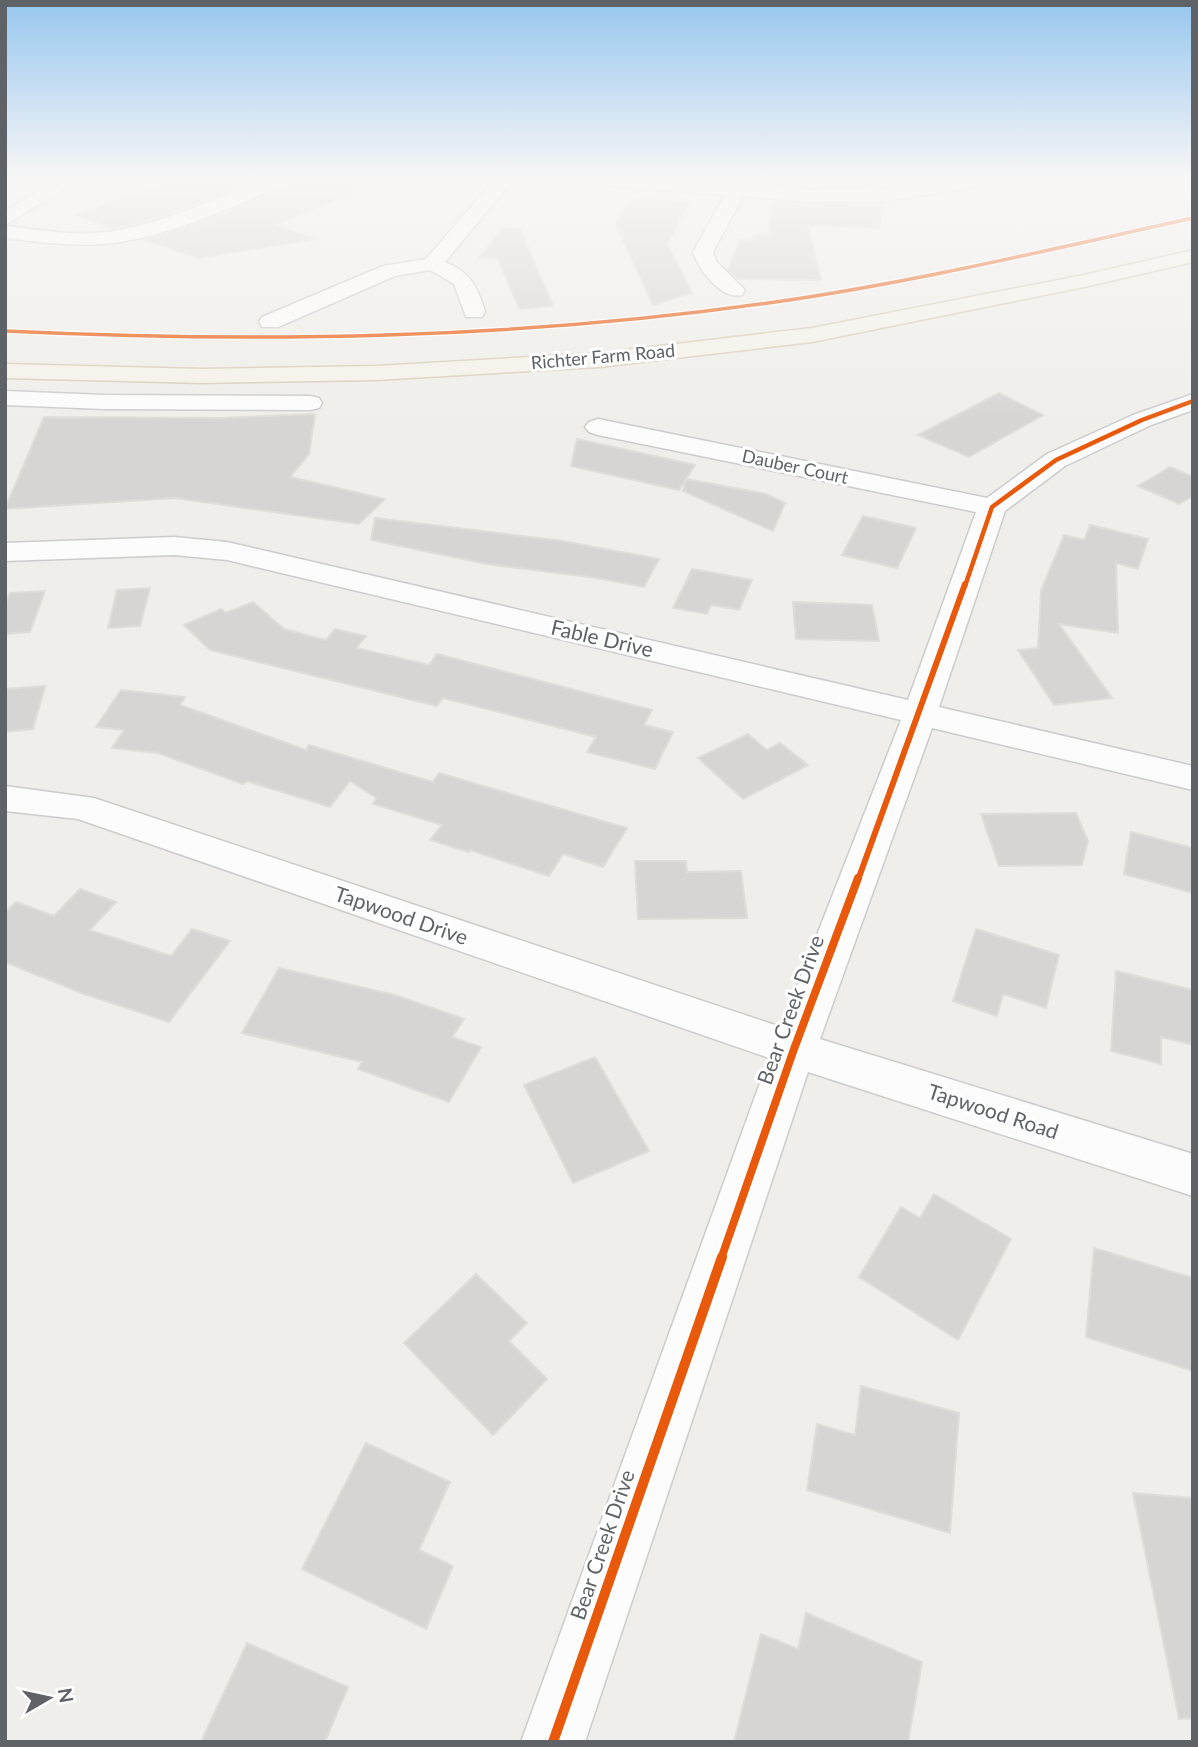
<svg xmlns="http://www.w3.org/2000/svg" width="1198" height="1747" font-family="Lato,sans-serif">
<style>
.building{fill:#d6d5d3;stroke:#deddd9;stroke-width:2}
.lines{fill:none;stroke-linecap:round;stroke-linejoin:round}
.minor-casing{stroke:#cbcccc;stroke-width:3}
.major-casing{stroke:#d7ceb8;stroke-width:3}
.minor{fill:#fdfcfc;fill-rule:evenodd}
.major{fill:#f4f2e9;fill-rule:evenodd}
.cycleway-far4-casing{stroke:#fff;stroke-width:6}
.cycleway-far3-casing{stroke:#fff;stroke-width:7}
.cycleway-far2-casing{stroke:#fff;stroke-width:10}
.cycleway-far1-casing{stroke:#fff;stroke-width:12}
.cycleway-casing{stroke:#fff;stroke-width:15}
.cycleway-far4{stroke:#e8590c;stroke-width:3.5}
.cycleway-far3{stroke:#e8590c;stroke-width:4.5}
.cycleway-far2{stroke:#e8590c;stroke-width:6}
.cycleway-far1{stroke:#e8590c;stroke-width:8}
.cycleway{stroke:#e8590c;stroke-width:10}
.labels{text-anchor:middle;stroke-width:6;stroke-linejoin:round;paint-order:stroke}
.far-street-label{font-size:18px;fill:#5f6368;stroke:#fff}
.street-label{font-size:21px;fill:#5f6368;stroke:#fff}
</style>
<rect width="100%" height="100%" fill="#efeeea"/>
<!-- building -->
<path class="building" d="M184 180H258L167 215 127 226 113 228 75 215 160 185 166 186Z
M293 180 381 181 274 225 315 239 198 258 145 240 221 214 288 186Z
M774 180H885L884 186 811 187 774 185Z
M632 198 689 203 667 244 692 293 653 305 616 224Z
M772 201 811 205 882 204 879 228 808 226 821 280 738 279 728 270 740 240 752 241 754 235 769 236Z
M503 228 520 229 553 306 519 309 498 259 480 257Z
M999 393 1043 415 969 457 918 435Z
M315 414 309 454 290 477 385 499 359 524 175 498 5 509 44 417 219 418Z
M577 439 695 465 679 490 571 466Z
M1170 467 1193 477V496L1179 504 1138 486Z
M686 479 766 494 785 503 773 531 683 491Z
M863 516 916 528 897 568 842 555Z
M375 518 562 541 659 559 644 587 597 578 487 564 371 540Z
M1090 525 1148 539 1138 569 1116 563 1118 633 1059 624 1112 698 1054 705 1018 650 1038 648 1041 591 1064 535 1084 540Z
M692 569 752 580 739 610 711 605 707 614 673 608Z
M150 588 140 626 108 628 117 590Z
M45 591 30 632 5 634V605L10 593Z
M253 602 284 629 326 640 335 629 366 636 356 648 429 665 437 654 652 710 644 725 673 732 655 769 587 752 596 737 443 698 437 706 210 650 184 625 221 609 226 613Z
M793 602 872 605 879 641 796 639Z
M45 686 33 729 5 732V689Z
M121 690 185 697 180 705 306 750 309 745 433 782 439 773 627 828 603 867 563 854 549 876 470 850 469 852 430 840 442 825 373 804 376 798 350 781 330 807 247 781 243 784 158 753 112 748 124 730 96 727Z
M748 734 767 750 780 743 808 765 743 799 698 758Z
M1076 813 1088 841 1082 865 999 866 981 814Z
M1131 832 1193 848V893L1124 874Z
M635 861H686L687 872 741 871 747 918 638 919Z
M80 889 116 902 90 930 171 956 192 929 230 941 169 1022 84 994 5 962V913L16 902 54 916Z
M976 929 1059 955 1046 1008 1003 994 997 1016 953 1001Z
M279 968 395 995 464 1019 452 1037 481 1047 449 1102 358 1069 362 1062 242 1033Z
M1116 971 1193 990V1045L1161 1037V1064L1111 1051Z
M595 1057 649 1151 573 1183 524 1085Z
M934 1194 1011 1239 958 1340 859 1277 901 1207 920 1218Z
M1094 1248 1193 1278V1371L1086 1337Z
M476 1274 527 1323 509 1341 547 1379 493 1435 404 1343Z
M861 1386 959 1413 950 1533 807 1490 817 1424 855 1435Z
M366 1443 450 1482 419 1550 453 1566 426 1629 302 1569Z
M1133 1493 1193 1498V1718L1179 1719Z
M806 1613 922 1662 908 1742H734L761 1634 798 1649Z
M247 1643 348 1687 325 1742H201Z"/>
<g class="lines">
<defs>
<path id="minor" d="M58 180H80L5 225V211Z
M265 180H290L287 184C228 207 167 239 102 244 70 246 38 242 5 238V226C39 230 73 236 107 232 162 225 213 199 265 180Z
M494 180H513L445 262C470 272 478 287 485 312L482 317H466L454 284 430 270 395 276 278 327H262L259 322 262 317 383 266 426 259Z
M588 180H669L811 190 886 189 951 180H997L988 185 886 201 811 202 743 196 713 252 716 261 745 290 742 295C721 300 699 270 693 252L725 195 597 185Z
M5 391 104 395 310 396 319 398 322 403 319 408 310 410 104 409 5 405Z
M1193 394V410L1151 425 1065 466 1005 511 939 707 1193 766V790L932 728 820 1039 1193 1154V1196L808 1072 585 1742H521L769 1058 78 819 5 811V786L94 798 781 1027 901 720 227 560 174 555 5 561V543L174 537 227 542 908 700 976 512 598 435 589 432 585 427 589 422 598 419 987 498 1047 454 1133 415Z"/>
<path id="major" d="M1193 250V262L1084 287 812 342 599 367 376 380 203 383 5 378V364L203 369 376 366 599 353 812 328 1084 275Z"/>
</defs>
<!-- minor casing -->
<use href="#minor" class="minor-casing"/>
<!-- major casing -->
<use href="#major" class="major-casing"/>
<!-- minor -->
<use href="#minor" class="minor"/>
<!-- major -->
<use href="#major" class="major"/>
<defs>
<path id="cycleway-far4" d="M5 331C260 343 515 339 768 303 911 283 1052 249 1193 218"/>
<path id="cycleway-far3" d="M965 586 992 507 1056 460 1142 420 1193 401"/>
<path id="cycleway-far2" d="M858 880 965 584"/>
<path id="cycleway-far1" d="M721 1259 794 1049 858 878"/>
<path id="cycleway" d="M553 1742 722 1257"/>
</defs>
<!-- cycleway-far4 casing -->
<use href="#cycleway-far4" class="cycleway-far4-casing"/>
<!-- cycleway-far3 casing -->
<use href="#cycleway-far3" class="cycleway-far3-casing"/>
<!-- cycleway-far2 casing -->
<use href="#cycleway-far2" class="cycleway-far2-casing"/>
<!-- cycleway-far1 casing -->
<use href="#cycleway-far1" class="cycleway-far1-casing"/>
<!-- cycleway casing -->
<use href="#cycleway" class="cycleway-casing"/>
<!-- cycleway-far4 -->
<use href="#cycleway-far4" class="cycleway-far4"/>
<!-- cycleway-far3 -->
<use href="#cycleway-far3" class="cycleway-far3"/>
<!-- cycleway-far2 -->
<use href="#cycleway-far2" class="cycleway-far2"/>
<!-- cycleway-far1 -->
<use href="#cycleway-far1" class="cycleway-far1"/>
<!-- cycleway -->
<use href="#cycleway" class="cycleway"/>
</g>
<!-- sky -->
<linearGradient id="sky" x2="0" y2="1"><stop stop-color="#97c6ef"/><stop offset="0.42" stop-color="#f8f7f6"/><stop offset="1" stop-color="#f8f7f6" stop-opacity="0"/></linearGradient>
<rect width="1198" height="425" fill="url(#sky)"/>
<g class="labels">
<!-- far-street labels -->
<g class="far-street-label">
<text transform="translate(603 357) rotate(-5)" y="6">Richter Farm Road</text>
<text transform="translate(795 467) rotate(12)" y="6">Dauber Court</text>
</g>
<!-- street labels -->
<g class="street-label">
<text transform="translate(602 639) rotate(13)" y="7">Fable Drive</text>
<text transform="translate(401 916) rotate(19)" y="7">Tapwood Drive</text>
<text transform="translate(791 1010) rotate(-70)" y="7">Bear Creek Drive</text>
<text transform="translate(993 1112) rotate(18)" y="7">Tapwood Road</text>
<text transform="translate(603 1545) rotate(-71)" y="7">Bear Creek Drive</text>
</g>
</g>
<!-- border -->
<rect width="1198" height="1747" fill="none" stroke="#5f6368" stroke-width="14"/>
<!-- north arrow -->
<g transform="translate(49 1698) rotate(81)" stroke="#ffffff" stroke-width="5" paint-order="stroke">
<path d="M0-5L12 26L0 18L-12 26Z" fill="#5f6368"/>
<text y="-10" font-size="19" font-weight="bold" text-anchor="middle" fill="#5f6368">N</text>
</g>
</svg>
